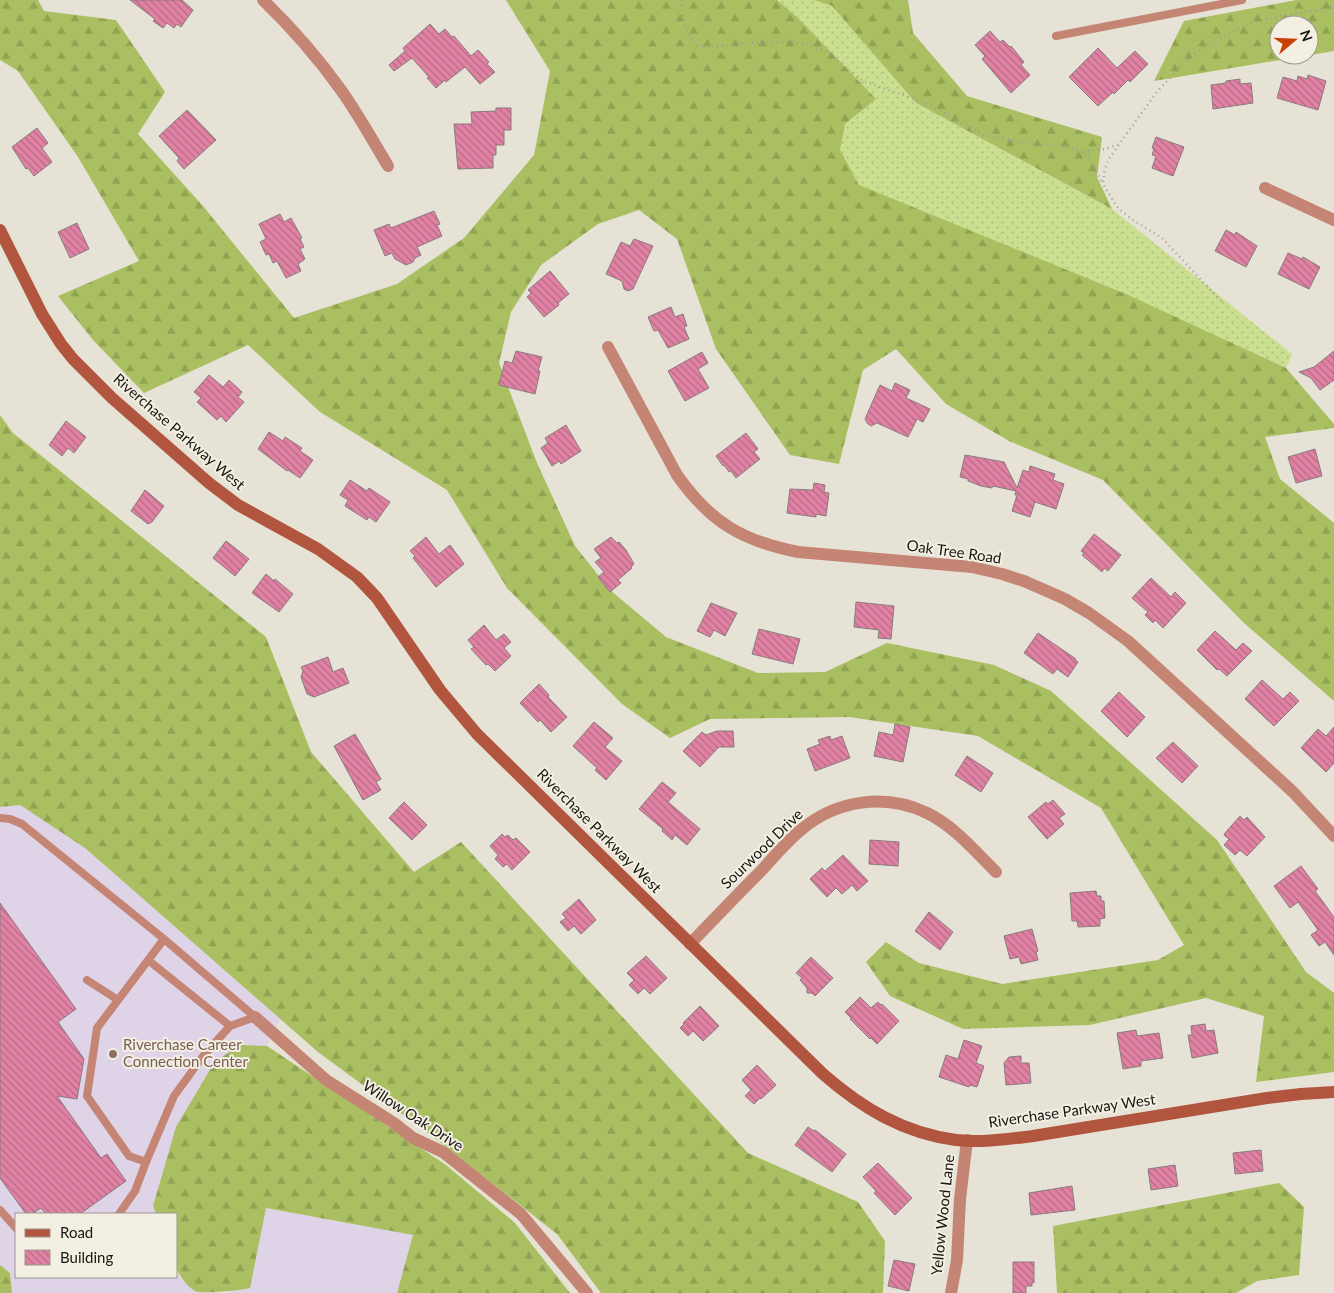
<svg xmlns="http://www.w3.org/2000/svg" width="1334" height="1293" font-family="Lato,sans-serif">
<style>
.education{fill:#dfd3e7}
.grass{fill:url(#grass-dots)}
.forest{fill:url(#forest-firs);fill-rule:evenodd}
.building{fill:url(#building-back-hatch);stroke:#897b7f}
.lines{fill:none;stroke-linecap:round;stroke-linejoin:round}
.path{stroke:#a19e94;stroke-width:2.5;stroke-dasharray:1 4;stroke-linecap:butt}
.lane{stroke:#c58575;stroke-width:8}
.street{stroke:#c58575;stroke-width:12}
.secondary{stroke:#b1553f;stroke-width:12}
.education-dot{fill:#8d6e63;stroke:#f3efe2;stroke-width:2}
.labels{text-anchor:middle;stroke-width:4;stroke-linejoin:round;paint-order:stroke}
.street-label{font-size:15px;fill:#181612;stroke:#f3efe2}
.education-label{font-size:15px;fill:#785e54;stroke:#f3efe2;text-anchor:start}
</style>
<defs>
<pattern id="grass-dots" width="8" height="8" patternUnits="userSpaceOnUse" patternTransform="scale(1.25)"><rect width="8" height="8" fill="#cbdf90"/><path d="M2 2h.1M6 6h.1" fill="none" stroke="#aebf7b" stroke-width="1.8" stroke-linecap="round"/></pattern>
<pattern id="forest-firs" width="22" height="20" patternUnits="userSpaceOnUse" patternTransform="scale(1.25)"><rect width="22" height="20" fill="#a9bf61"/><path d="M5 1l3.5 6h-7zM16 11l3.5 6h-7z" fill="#91a353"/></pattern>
<pattern id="building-back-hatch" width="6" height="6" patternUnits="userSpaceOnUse" patternTransform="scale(1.25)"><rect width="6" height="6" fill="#e182a5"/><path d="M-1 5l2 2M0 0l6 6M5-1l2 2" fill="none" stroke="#b56985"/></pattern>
</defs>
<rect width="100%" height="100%" fill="#e6e2d5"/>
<!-- education -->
<path class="education" d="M20 805 85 848 280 1019 267 1046 239 1045 153 1206 156 1214H16V1277H176V1268L179 1277 198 1292 222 1293H9L10 1273 0 1265V807Z
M265 1208 413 1235 397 1293H226L250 1288Z"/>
<!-- grass -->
<path class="grass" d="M686 0H814L832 6 866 43 916 103 1112 209 1292 354 1286 368 840 192Z"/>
<!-- forest -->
<path class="forest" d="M0 0H38L44 11 116 20 165 92 138 134 203 206 294 318 397 284 464 238 534 155 550 71 506 0H777L799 19 876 99 845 124 840 150 859 185 1126 294 1286 368 1334 424V428L1265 437 1280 479 1334 523V701L1244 623 1103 480 1009 441 946 404 896 349 863 370 839 464 790 455 716 349 677 239 639 210 598 224 541 265 511 312 499 363 537 463 575 546 610 590 666 637 758 673 825 672 887 643 994 665 1051 691 1217 840 1306 972 1334 993V1072L1256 1082 1264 1016 1206 998 1090 1025 963 1029 890 996 866 962 886 942 919 963 1002 984 1158 960 1184 945 1101 808 978 736 849 717 710 719 670 738 622 704 507 588 447 490 320 412 248 345 144 393 93 340 58 296 139 261 78 157 18 71 0 60Z
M814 0H908L913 33 967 96 1102 137 1097 177 1112 209 916 103 832 6Z
M1296 0H1334V51L1154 81 1184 21ZM1279 25H1309V55H1279Z
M0 415 13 433 266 637 311 752 414 872 461 842 748 1153 858 1202 885 1241 883 1293H601L557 1234 432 1136 318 1052 85 848 20 805 0 807Z
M239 1045 267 1046 446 1165 515 1223 570 1293H397L413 1235 266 1208 250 1288C238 1291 208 1293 197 1292 188 1288 180 1277 176 1268V1214H156L153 1206 176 1127 214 1063Z
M1279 1183 1304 1207 1299 1275 1257 1281 1236 1293H1057L1053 1226Z
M0 1265 10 1273 12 1293H0Z"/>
<!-- building -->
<path class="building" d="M130 0H182L193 10 181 27 177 24 174 28 167 23 163 28 153 21 155 19Z
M430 24 439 34 445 29 452 37 454 36 471 56 478 50 489 62 487 64 495 72 480 84 465 67 446 82 445 80 436 88 427 78 429 77 412 58 394 71 389 65 405 51 403 48Z
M990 31 1000 42 1003 40 1010 47 1011 46 1024 62 1021 65 1030 75 1011 93 982 59 985 56 975 45Z
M1098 48 1117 68 1135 51 1148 64 1130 82 1128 80 1114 94 1113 92 1098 106 1069 77Z
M1308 75 1326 81 1318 110 1277 98 1283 77 1297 81 1298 76 1307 79Z
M1240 79V84L1251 83 1253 103 1213 109 1211 85 1226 83V81Z
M496 108H511V130H504V145H496V155H493V168L458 169 454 124H472L471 112 496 111Z
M187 110 216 140 184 169 177 161 179 158 159 136Z
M37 128 48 143 42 148 52 162 34 176 28 168 26 169 12 147Z
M1156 137 1184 147 1173 176 1152 168 1156 156 1152 155 1154 149 1152 148Z
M434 211 440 224 437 225 442 236 417 247 421 255 415 258 413 262 406 265 395 259 392 253 385 256 374 230 389 224 391 228Z
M280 214 284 222 291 218 302 238 300 239 304 247 300 249 305 259 298 264 301 271 286 278 277 261 273 263 269 254 266 255 260 242 266 239 259 224Z
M77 223 89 249 70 258 58 232Z
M1226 230 1235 235 1236 232 1257 246 1246 267 1215 251Z
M634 239 653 246 633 289 628 291 624 289 622 281 606 274 621 242 630 246Z
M1288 253 1302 259 1303 257 1320 267 1309 289 1278 274Z
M550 271 569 294 558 303 559 305 544 317 527 297 531 293 528 290Z
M671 307 675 317 683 314 687 326 684 327 689 339 668 348 658 330 654 331 648 317Z
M516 351 542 357 538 371H540L535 394 499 385 505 361 512 363Z
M1334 351V380L1320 390 1311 378 1299 372 1314 367Z
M702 352 708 363 698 369 709 388 685 401 668 371Z
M209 375 223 387 229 380 242 392 238 397 244 402 226 422 221 416 217 420 197 402 201 398 194 392Z
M895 383 910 390 906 398 930 409 923 422 917 419 908 437 877 423 871 426 867 423 865 419 880 385 892 391Z
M66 421 86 437 74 453 68 448 62 456 49 445Z
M566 425 581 451 561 464 559 461 552 466 541 448 548 443 545 438Z
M269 432 283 441 285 437 302 448 300 451 313 460 300 478 288 470 287 471 258 449Z
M746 433 758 449 754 452 760 459 736 478 731 471 729 472 724 465 723 466 716 456Z
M1315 449 1322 476 1296 483 1288 457Z
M965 455 1004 462 1017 488 1023 470 1029 472 1030 466 1055 474 1053 480 1064 484 1056 509 1035 502 1030 517 1012 511 1017 495H1015L1016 491 993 486 992 488 981 486 968 481V479L960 477Z
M350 480 367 491 369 488 390 502 376 522 369 517 367 520 345 506 348 500 340 495Z
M814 483 825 485 824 492 829 493 826 516 816 514V517L787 513 790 489 813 490Z
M145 490 164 506 152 522 148 524 131 511Z
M1094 534 1121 555 1108 571 1104 568 1102 572 1082 555 1084 553 1081 551Z
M426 537 439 554 450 545 464 564 436 587 413 558 415 556 410 551Z
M611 537 617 543 619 542 626 550 634 564 631 567 632 568 618 580 621 583 610 592 598 577 604 572 595 562 601 558 594 549Z
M226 541 249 559 235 576 213 558Z
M266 574 274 581 275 579 293 594 279 612 252 593Z
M1151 578 1171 597 1175 592 1186 603 1163 628 1155 620 1153 623 1145 615 1148 612 1132 598Z
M856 602 894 606 891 639 878 638 879 630 854 627Z
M711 603 737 613 725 636 714 630 710 637 697 631Z
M484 625 496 640 504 634 511 642 504 648 511 656 495 671 488 664 486 665 471 649 474 647 468 640Z
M759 629 800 639 793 664 752 654Z
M1215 631 1236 650 1243 643 1252 651 1227 676 1219 669 1217 670 1197 650Z
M1038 633 1076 659 1075 660 1078 662 1068 677 1057 669 1053 674 1024 653Z
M328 657 333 672 343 668 349 683 314 697 307 694 301 677 303 671 301 667Z
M1262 680 1283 699 1290 692 1299 701 1274 726 1245 699Z
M539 684 549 695 548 697 567 717 551 732 540 720 538 722 520 703Z
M1119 692 1145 717 1127 737 1101 711Z
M594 722 613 738 605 747 622 761 606 780 595 770 597 768 573 746Z
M895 724 910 727 903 762 874 756 879 732 893 735Z
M1334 727V763L1326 772 1301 748 1318 729 1326 736Z
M717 731H733L734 747H719L700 767 683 751 702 732 706 735Z
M355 734 381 779 376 782 381 790 363 800 334 746Z
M830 736 831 740 842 736 850 758 815 771 807 749 820 744 818 740Z
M1173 742 1198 766 1182 783 1156 758Z
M967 756 993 773 981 792 955 775Z
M662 782 676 793 668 802 700 829 687 845 675 835 672 840 662 831 663 829 639 809Z
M1053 800 1065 814 1059 818 1064 824 1047 839 1028 817 1046 802 1048 804Z
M404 802 427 825 412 840 389 818Z
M1240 816 1244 820 1247 817 1265 837 1247 856 1240 850 1235 855 1224 845 1229 839 1224 835 1225 833Z
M502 834 505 837 508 835 513 840 516 838 530 852 512 870 507 864 503 867 495 859 498 855 490 846Z
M870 840 899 842 898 866 869 864Z
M843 855 868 881 857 891 852 885 842 894 836 888 827 897 810 879 822 868 825 871Z
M1301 866 1318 889 1315 891 1334 917V955L1325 942 1319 946 1311 935 1318 930 1298 902 1290 908 1274 886Z
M1096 891 1097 896H1101V901H1104L1105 918 1100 919V926L1078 927 1077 921H1072L1070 893Z
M579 899 596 920 581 934 574 926 568 931 560 922 566 918 562 914Z
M0 903 76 1009 58 1022 84 1059 77 1099 57 1096 101 1158 107 1154 126 1181 80 1214H46L41 1208 32 1214H26L0 1178Z
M929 912 953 932 940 950 915 931Z
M1032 929 1038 951 1036 952 1038 960 1021 964 1019 957 1010 959 1004 936Z
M646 956 667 978 650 994 644 988 638 994 629 985 634 980 627 973Z
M811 957 833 978 815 996 812 993H807V988L800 980 802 978 796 973Z
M860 997 871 1008 878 1002 881 1005 882 1004 899 1021 877 1044 871 1038 870 1039 850 1019 851 1018 845 1012Z
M700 1006 719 1026 703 1041 693 1031 688 1036 680 1028 684 1024 683 1023Z
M1205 1024 1206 1031 1214 1030 1218 1053 1192 1058 1188 1035H1192L1191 1026Z
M1136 1030 1137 1036 1159 1033 1163 1058 1141 1061V1066L1123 1069 1117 1033Z
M964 1040 982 1046 976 1063 984 1066 977 1087 969 1085V1087L939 1077 946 1055 958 1059Z
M1021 1056V1063H1029L1031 1083 1006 1085 1004 1063 1009 1057Z
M757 1065 776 1085 761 1099 760 1098 754 1104 745 1096 751 1090 742 1080Z
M808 1127 814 1131 815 1130 846 1154 832 1172 795 1145Z
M1261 1150 1263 1171 1235 1174 1233 1153Z
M878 1163 912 1198 895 1215 874 1193 876 1191 863 1177Z
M1175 1165 1178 1186 1151 1190 1148 1169Z
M1072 1186 1075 1210 1031 1215 1029 1193Z
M894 1260 915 1264 909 1291 888 1286Z
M1013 1262H1034V1283L1032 1282V1286H1026V1293H1013Z"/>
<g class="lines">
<!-- path -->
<path class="path" d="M681 0C683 16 684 35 697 46H722L744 43 791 42 807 45 825 51 863 81 926 103 984 135 1032 144 1059 145 1083 152 1092 163 1103 184
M1083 152 1105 149 1119 144
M1221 301 1162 238 1133 220 1118 208 1103 184 1104 173 1108 160 1156 93 1179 68 1196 53 1221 37 1250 23 1286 15 1334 7"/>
<!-- lane -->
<path class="lane" d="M1056 36 1242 0
M0 818 10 819 22 824 164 939
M164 939 255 1017 230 1026 204 1055 174 1096 146 1162 129 1156 87 1096 97 1028Z
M148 960 230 1026
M87 980 118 1000
M0 1210 16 1228
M119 1214 135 1191 146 1162"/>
<!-- street -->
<path class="street" d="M263 0C292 28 318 58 341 90 358 114 373 141 388 166
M1265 188 1334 220
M608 347 677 475C710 522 742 541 798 552L972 567 1002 574 1024 581 1065 599 1089 613 1128 641 1293 792 1334 836
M690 944C713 920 736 896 759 873 773 858 786 842 802 829 837 800 885 793 927 813 954 826 975 851 996 872
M255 1017 326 1080 394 1123 413 1138 443 1152 521 1214 587 1293
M951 1293 957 1260 960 1199 967 1140"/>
<!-- secondary -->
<path class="secondary" d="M0 230 42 314 61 344 73 359 112 398 209 483 238 505 318 549 357 577 377 598 440 690 477 734 823 1074C862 1108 903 1133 956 1140 981 1143 1008 1139 1033 1136L1267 1098 1301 1094 1334 1092"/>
</g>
<!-- markers -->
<circle class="education-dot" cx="113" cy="1054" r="5"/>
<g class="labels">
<!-- street labels -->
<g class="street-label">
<text transform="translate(179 432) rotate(41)" y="5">Riverchase Parkway West</text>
<text transform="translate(954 552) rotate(8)" y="5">Oak Tree Road</text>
<text transform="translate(599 831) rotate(45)" y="5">Riverchase Parkway West</text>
<text transform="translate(762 849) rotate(-44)" y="5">Sourwood Drive</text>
<text transform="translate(1072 1111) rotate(-8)" y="5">Riverchase Parkway West</text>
<text transform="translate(413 1116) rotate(33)" y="5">Willow Oak Drive</text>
<text transform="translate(943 1215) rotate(-84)" y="5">Yellow Wood Lane</text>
</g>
<!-- education labels -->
<g class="education-label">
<text x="123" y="1050">Riverchase Career<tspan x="123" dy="17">Connection Center</tspan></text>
</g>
</g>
<!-- legend -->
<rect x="15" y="1213" width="162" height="65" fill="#f3efe2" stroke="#9b988f"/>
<rect x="25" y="1229" width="25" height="8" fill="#b1553f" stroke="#9b988f"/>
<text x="60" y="1238" font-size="15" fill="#181612">Road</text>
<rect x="25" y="1250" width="25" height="15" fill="url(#building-back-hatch)" stroke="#9b988f"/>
<text x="60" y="1263" font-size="15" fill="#181612">Building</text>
<!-- north arrow -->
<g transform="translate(1294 40) rotate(71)"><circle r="24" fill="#f3efe2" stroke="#9b988f"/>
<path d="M0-4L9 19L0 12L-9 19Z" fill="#c84105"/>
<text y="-8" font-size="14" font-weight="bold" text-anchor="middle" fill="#181612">N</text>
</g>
</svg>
